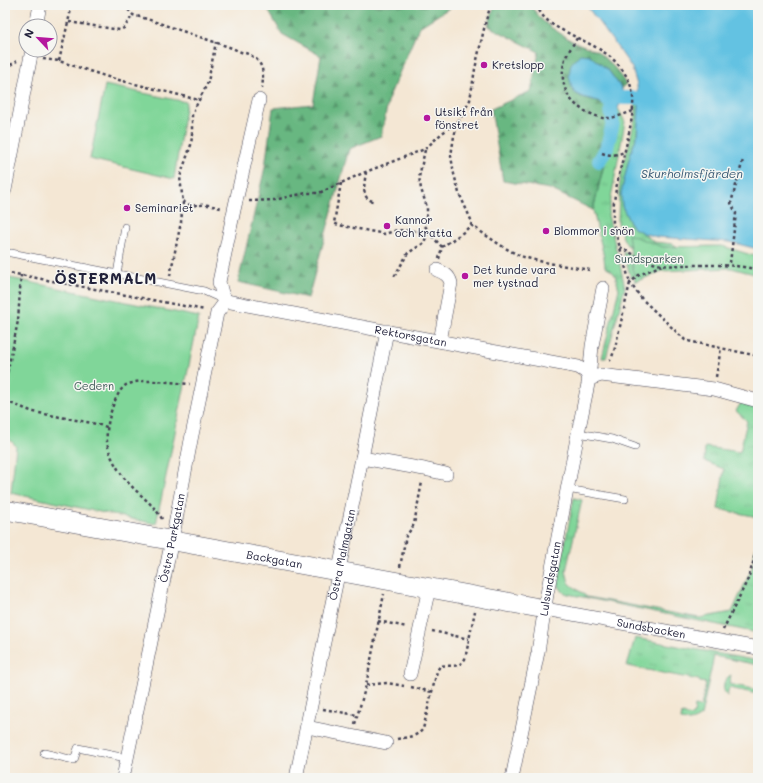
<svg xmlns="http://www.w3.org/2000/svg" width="763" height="783" font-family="Mali,sans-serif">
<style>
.grass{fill:url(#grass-tufts);stroke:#517c6a}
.forest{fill:url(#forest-firs);stroke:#456c5e}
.park{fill:#80d699;stroke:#517c6a}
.water{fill:#64c2e2;stroke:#43728e}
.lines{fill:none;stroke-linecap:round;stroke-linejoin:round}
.canal{stroke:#64c2e2;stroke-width:14}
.lane-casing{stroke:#424052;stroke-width:8}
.street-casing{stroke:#424052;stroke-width:14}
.secondary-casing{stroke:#424052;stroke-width:20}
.path{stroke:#424052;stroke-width:2.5;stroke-dasharray:3 3;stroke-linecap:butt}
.lane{stroke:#fff;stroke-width:7}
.street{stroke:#fff;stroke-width:13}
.secondary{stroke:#fff;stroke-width:19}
.poi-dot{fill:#b5179e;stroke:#f6f6f2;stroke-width:1.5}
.labels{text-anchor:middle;stroke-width:3;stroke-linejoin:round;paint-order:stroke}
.poi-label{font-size:11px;fill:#22223b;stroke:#f6f6f2;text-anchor:start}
.park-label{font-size:11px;fill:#3e5857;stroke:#f6f6f2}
.street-label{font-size:11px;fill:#22223b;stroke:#f6f6f2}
.water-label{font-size:12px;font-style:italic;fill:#395a75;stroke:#f6f6f2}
.district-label{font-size:15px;font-weight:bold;letter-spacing:1px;fill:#22223b;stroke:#f6f6f2}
</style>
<defs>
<pattern id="grass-tufts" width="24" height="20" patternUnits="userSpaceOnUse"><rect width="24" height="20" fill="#80d699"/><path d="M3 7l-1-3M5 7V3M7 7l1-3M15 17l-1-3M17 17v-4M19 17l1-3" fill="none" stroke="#6eb785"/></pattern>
<pattern id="forest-firs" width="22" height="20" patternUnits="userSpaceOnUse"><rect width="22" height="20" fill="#68b781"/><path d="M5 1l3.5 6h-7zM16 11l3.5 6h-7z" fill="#55946b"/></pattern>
</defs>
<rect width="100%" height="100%" fill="#f6f6f2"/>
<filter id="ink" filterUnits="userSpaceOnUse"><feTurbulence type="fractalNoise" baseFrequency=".025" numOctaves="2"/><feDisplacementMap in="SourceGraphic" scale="8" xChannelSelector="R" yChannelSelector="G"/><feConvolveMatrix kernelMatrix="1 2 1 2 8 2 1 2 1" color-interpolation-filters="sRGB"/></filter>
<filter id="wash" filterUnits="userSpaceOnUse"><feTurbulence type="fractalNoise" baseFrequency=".012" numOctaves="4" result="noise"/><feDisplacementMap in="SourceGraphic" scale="16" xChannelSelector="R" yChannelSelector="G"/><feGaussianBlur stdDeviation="0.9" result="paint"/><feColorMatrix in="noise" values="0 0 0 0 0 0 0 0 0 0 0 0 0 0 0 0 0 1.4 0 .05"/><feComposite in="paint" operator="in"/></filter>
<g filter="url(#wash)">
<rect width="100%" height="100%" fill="#f4e7d4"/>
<!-- grass -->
<path class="grass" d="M635 98H638L639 107 637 135 629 159 621 193 622 206 632 227 643 233 654 242 673 244 685 251 649 254 627 245 623 238 618 223 619 189 623 165 630 141 636 113Z
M618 108 625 122 608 215 625 287 606 358H602L619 289 615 275 612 271 605 267 604 257 593 210 613 126 608 109Z
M623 251 637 258 638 271 631 278Z
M744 398 755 403 758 407V517L718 509 724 469 704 461 705 447 740 452 747 421 736 411Z
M574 498 582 500 566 571 569 583 587 597 699 618 732 612 752 568 758 532V633L568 594 563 592 557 583Z
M635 638 758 661V665L714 656 701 716C693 721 690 722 681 720L682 714 692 716V714H694L695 706 701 707 706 683 700 682 699 680 627 666Z
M731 675 729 684 758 690V694L729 688 727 696C721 688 723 679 731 675Z"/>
<!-- forest -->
<path class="forest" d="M265 5H454L419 27 389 97 381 136 349 149 308 298 238 282 265 167 273 108 313 104 321 56 282 34Z
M495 5H530L542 20 552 28 572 41 597 51 614 67 626 84 622 89 608 70 572 88 575 93 582 97 598 101 608 109 613 126 593 210 550 189 503 181 491 109 531 91 539 52 488 26Z"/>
<!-- park -->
<path class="park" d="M105 85 186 102 174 179 90 159Z
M628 234 663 247 722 246 758 257V275L731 268 662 271 635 282Z
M5 277 199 317 156 524 11 493 16 446 5 435Z"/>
<!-- water -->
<path class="water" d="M586 5H758V249L730 242 657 237 643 233 632 227 622 206 621 193 629 159 637 135 639 107 637 85 632 68 623 55Z
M580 54 589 55 608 70 622 89V100L618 108 608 109 598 101 582 97 575 93 572 88 569 75 571 64Z"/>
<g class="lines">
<!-- canal -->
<path class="canal" d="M622 98H638
M599 161 607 147 613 123 611 109"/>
</g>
</g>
<g filter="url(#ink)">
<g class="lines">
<defs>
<path id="lane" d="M11 253 204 291 224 300
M117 274 125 227
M578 433 612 439 635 447
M567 489 625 499
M44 753 74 760 78 748 126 758"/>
<g id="street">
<path d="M36 26 40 5"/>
<path d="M5 190 32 50"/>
<path d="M437 270C444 273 449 275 451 283L440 341"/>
<path id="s1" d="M226 301C343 324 461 345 578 367L586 372 589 379"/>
<path d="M226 301 222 293 219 282 234 210 259 100"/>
<path d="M589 379 601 375 714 389 758 401"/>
<path d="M362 458 424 469 446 474"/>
<path id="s2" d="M545 609 758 648"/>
<path d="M410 674 429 588"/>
<path d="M307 727 386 743"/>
<path id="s3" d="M123 778 175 525 191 440 217 313 226 301"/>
<path id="s4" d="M296 778 362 458 387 331"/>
<path id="s5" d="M512 778 538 652 547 594 578 433 589 379 592 346 603 288"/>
</g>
<g id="secondary">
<path id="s6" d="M5 510 545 609"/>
</g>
</defs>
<!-- lane casing -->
<use href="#lane" class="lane-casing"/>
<!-- street casing -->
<use href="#street" class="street-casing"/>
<!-- secondary casing -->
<use href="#secondary" class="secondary-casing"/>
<!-- path -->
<path class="path" d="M124 5 133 15 147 19 232 48C235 49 238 51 241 52 244 53 247 53 250 55 264 62 264 74 262 88
M536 5C539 10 542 16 547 20 553 26 562 30 570 34 583 41 598 47 609 56 622 66 632 82 633 97 634 113 630 127 627 142 621 168 612 196 613 223L630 283 615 348 612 357 608 364
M69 22 120 30 124 28 133 15
M577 38C573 45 568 52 565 59 559 80 565 99 583 110 589 113 597 117 603 118 614 119 624 114 633 111
M43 59 59 61 111 78 199 100
M59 61 72 5
M5 68 17 61
M425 150 419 177 421 189 427 207V213L425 226 431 235 442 247
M602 153C610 156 617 155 624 152
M366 172C365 181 360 199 373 201
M341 183 334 223 338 225 385 234 397 230 414 231H428L424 243 408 253 394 277
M183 201C191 208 199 204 208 205 213 206 217 207 221 208
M249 201 275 200 291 196 307 193H319L363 173 425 149 441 134 458 121
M471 225C486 235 504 249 521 256 541 263 569 266 590 270
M620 247C633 254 647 263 662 265 670 266 679 265 687 265 709 265 738 264 758 270
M439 259 442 247 465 231 471 225 472 222 459 193 454 174 451 156 454 136 459 121 470 100 475 69 486 20 491 5
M730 263 736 213 731 203 743 160
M662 265 639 275 630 283 642 299 685 340 688 341 758 356
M5 272 205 310
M170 276 181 222 183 203 180 177 191 145 192 136V114L208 82 216 42
M716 377 721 348
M5 384 18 321 21 275
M5 402C16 404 24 409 34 412L92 423 107 427
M162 519C152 501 131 490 120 472 114 463 108 452 107 441 105 427 114 393 126 385 129 384 132 383 135 382 149 379 175 383 190 384
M400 567 406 536 412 528 414 524 422 482
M378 621 407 627
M723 630 748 579 753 563 758 538
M432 631 469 639
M366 685 387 683 404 686
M411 687 432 692
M323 709 357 715
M355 724 366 685 384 594
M397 739C407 737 417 737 423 729L437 671 440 666C450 664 457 670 465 659L475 611"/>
<!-- lane -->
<use href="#lane" class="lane"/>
<!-- street -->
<use href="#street" class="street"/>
<!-- secondary -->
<use href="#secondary" class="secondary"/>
</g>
</g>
<!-- markers -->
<g class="poi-dot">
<circle cx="484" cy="65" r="4"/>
<circle cx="427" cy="118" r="4"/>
<circle cx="127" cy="208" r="4"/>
<circle cx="387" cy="226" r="4"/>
<circle cx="546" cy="231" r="4"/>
<circle cx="465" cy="276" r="4"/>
</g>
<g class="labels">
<!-- poi labels -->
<g class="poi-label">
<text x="492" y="69">Kretslopp</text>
<text x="435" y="116">Utsikt från<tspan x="435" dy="13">fönstret</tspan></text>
<text x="135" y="212">Seminariet</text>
<text x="395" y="224">Kannor<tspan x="395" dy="13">och kratta</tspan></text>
<text x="554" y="235">Blommor i snön</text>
<text x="473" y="274">Det kunde vara<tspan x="473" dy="13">mer tystnad</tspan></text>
</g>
<!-- park labels -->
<g class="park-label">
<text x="649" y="263">Sundsparken</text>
<text x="94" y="390">Cedern</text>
</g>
<!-- street labels -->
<g class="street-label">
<text dy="4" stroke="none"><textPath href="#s1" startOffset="188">Rektorsgatan</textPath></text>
<text dy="4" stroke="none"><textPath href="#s3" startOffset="245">Östra Parkgatan</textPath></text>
<text dy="4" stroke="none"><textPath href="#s4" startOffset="228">Östra Malmgatan</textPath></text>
<text dy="4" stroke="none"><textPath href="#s6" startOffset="274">Backgatan</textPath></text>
<text dy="4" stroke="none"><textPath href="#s5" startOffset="203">Lulsundsgatan</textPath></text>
<text dy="4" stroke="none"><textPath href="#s2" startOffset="108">Sundsbacken</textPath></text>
</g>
<!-- water labels -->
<g class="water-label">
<text x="692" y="178">Skurholmsfjärden</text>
</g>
<!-- district labels -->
<g class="district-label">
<text x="106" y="284">ÖSTERMALM</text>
</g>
</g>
<!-- margin -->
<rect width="763" height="783" fill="none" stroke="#f6f6f2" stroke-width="20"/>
<!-- north arrow -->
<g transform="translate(38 38) rotate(296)"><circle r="19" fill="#f6f6f2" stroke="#a1a1a9"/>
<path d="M0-3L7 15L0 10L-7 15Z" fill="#b5179e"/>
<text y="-6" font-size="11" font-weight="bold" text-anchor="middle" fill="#22223b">N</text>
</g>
</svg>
